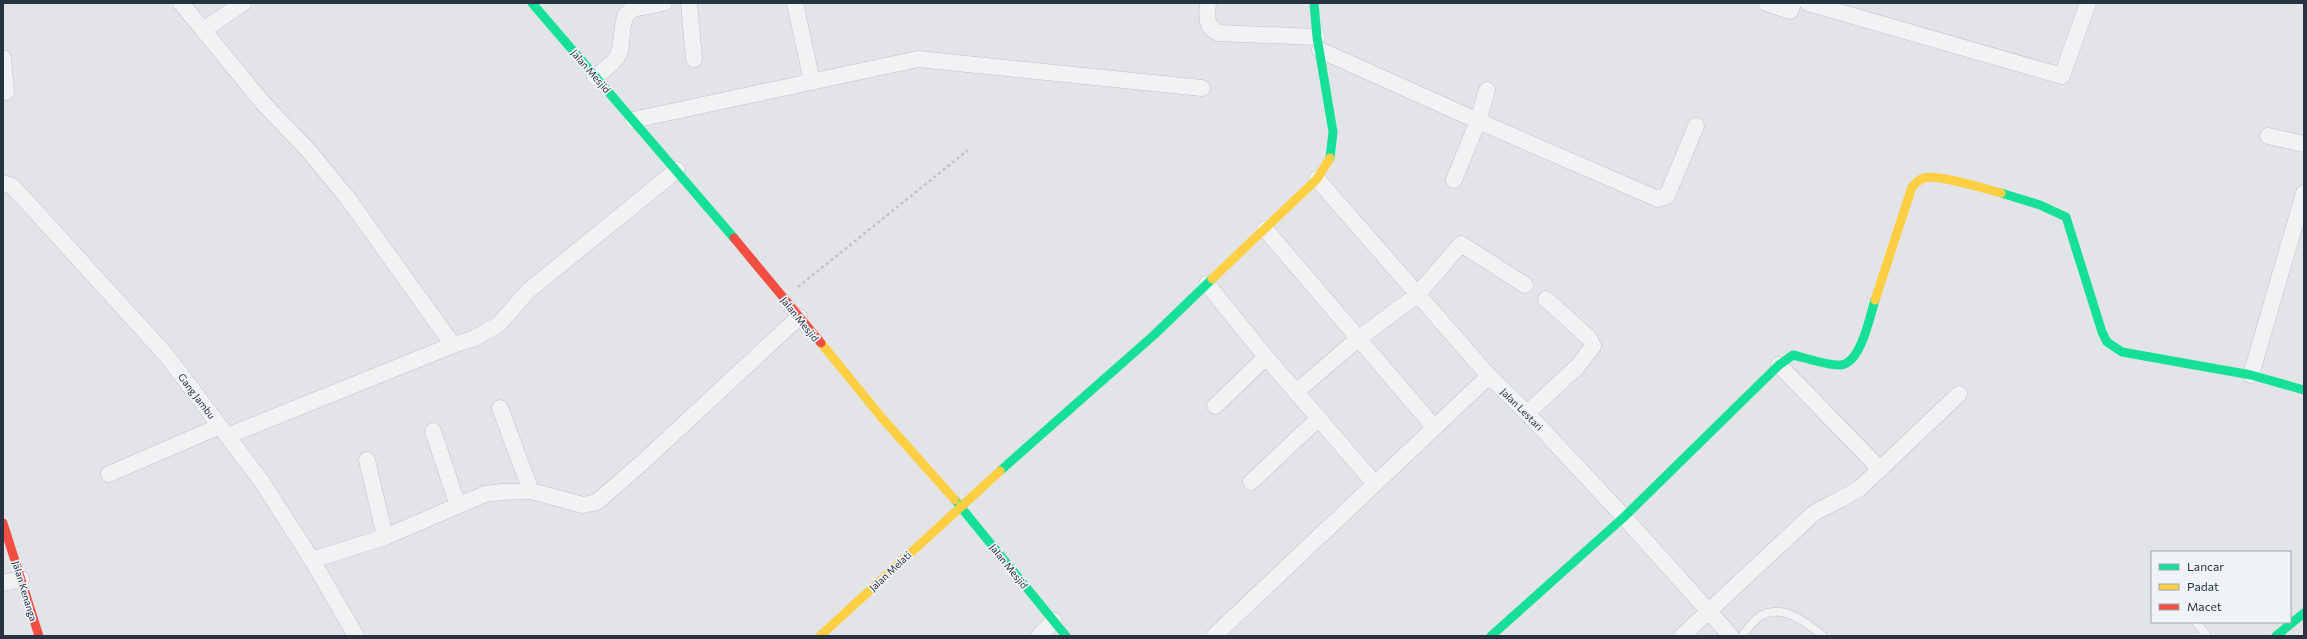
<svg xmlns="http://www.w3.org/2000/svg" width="2307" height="639" font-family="Commissioner,sans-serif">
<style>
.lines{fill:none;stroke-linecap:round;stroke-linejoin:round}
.lane-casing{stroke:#c0c2c5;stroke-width:9}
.street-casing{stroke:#c0c2c5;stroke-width:17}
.path{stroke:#c1c3c7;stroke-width:2.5;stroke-dasharray:3 3;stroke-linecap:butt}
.lane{stroke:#f1f2f4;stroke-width:8}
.street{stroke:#f1f2f4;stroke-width:16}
.fast{stroke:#16e098;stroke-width:9}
.slow{stroke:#ffcf43;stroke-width:9}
.jam{stroke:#f24e42;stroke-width:9}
.labels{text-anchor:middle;stroke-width:3.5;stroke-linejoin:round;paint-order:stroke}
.street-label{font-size:10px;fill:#283242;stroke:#eff3f7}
</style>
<rect width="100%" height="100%" fill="#e2e4e7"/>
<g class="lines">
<defs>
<path id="lane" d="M2196 622 2207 636
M1742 636C1747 630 1752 622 1759 617 1781 602 1806 622 1823 636"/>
<path id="street" d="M181 3 263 103 309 151 349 200 453 345
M689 3 694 59
M795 3 812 82
M1208 3C1207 16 1205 26 1218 33L1317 37
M1766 3 1790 11 1793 3
M1808 3 2062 76 2088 3
M203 30 243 3
M1320 50 1478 121 1487 90
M3 58 6 92
M595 77C631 51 616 51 625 16L632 9 664 3
M633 120 918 59 1202 88
M2268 136 2304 144
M1317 179 1489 376 1527 413 1624 517 1731 636
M1454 180 1478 121 1658 199 1667 196 1696 126
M3 183 12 186 37 213 167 356 262 482 312 560 356 636
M1265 229 1434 427
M1207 284 1266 357 1375 484
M1779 365 1880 469
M2251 375 2304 193
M1297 391 1358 339 1417 295 1461 244 1525 285
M1215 406 1266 357
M500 408 531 491
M1527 413 1577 367 1593 346 1589 338 1546 299
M433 431 458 506
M227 436 453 345 475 338 499 324 528 291 677 170
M367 460 385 537
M109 474 220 426
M1251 482 1319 418
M312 560 385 537 485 494 502 492 531 491 583 505 597 502 645 460 799 317
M3 583 21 579
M1039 636 1054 621
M1214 636 1489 376
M1682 636 1814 513C1830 504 1845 498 1860 488L1959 394"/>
</defs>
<!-- lane casing -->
<use href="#lane" class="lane-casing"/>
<!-- street casing -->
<use href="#street" class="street-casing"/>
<!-- path -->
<path class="path" d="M798 287 968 150"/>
<!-- lane -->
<use href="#lane" class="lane"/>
<!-- street -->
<use href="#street" class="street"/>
<!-- fast -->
<path class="fast" d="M532 3 734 238
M1314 3 1317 37 1333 132 1330 158
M2001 193 2040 205 2066 217 2102 332 2107 342 2122 352 2251 375 2304 390
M1000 471 1154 335 1212 279
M955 500 1066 636
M1491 636 1624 517 1779 365 1793 355C1806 358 1829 366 1841 365 1861 363 1870 316 1875 300
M2276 636 2304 613"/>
<!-- slow -->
<path class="slow" d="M1212 279 1317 179 1330 158
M1875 300 1912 187C1916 183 1919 179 1924 178 1937 174 1986 189 2001 193
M821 343 882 418 955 500
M820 636 1000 471"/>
<!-- jam -->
<path class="jam" d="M734 238 821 343
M3 523 39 636"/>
</g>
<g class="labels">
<!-- street labels -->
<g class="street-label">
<text transform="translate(591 71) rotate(49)" y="4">Jalan Mesjid</text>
<text transform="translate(800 319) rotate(51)" y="4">Jalan Mesjid</text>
<text transform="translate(197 396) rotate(53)" y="4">Gang Jambu</text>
<text transform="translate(1522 409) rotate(45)" y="4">Jalan Lestari</text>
<text transform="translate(1009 566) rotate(51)" y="4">Jalan Mesjid</text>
<text transform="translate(890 571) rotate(-43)" y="4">Jalan Melati</text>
<text transform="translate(25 591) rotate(73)" y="4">Jalan Kenanga</text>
</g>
</g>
<!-- border -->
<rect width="2307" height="639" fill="none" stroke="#283242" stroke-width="8"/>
<!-- legend -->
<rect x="2151" y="551" width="140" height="72" fill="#eff3f7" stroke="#9fa6af"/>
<rect x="2159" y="564" width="20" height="6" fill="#16e098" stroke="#9fa6af"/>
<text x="2187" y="571" font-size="12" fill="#283242">Lancar</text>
<rect x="2159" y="584" width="20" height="6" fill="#ffcf43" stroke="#9fa6af"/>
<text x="2187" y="591" font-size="12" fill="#283242">Padat</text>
<rect x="2159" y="604" width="20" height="6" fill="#f24e42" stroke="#9fa6af"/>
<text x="2187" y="611" font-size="12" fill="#283242">Macet</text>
</svg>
